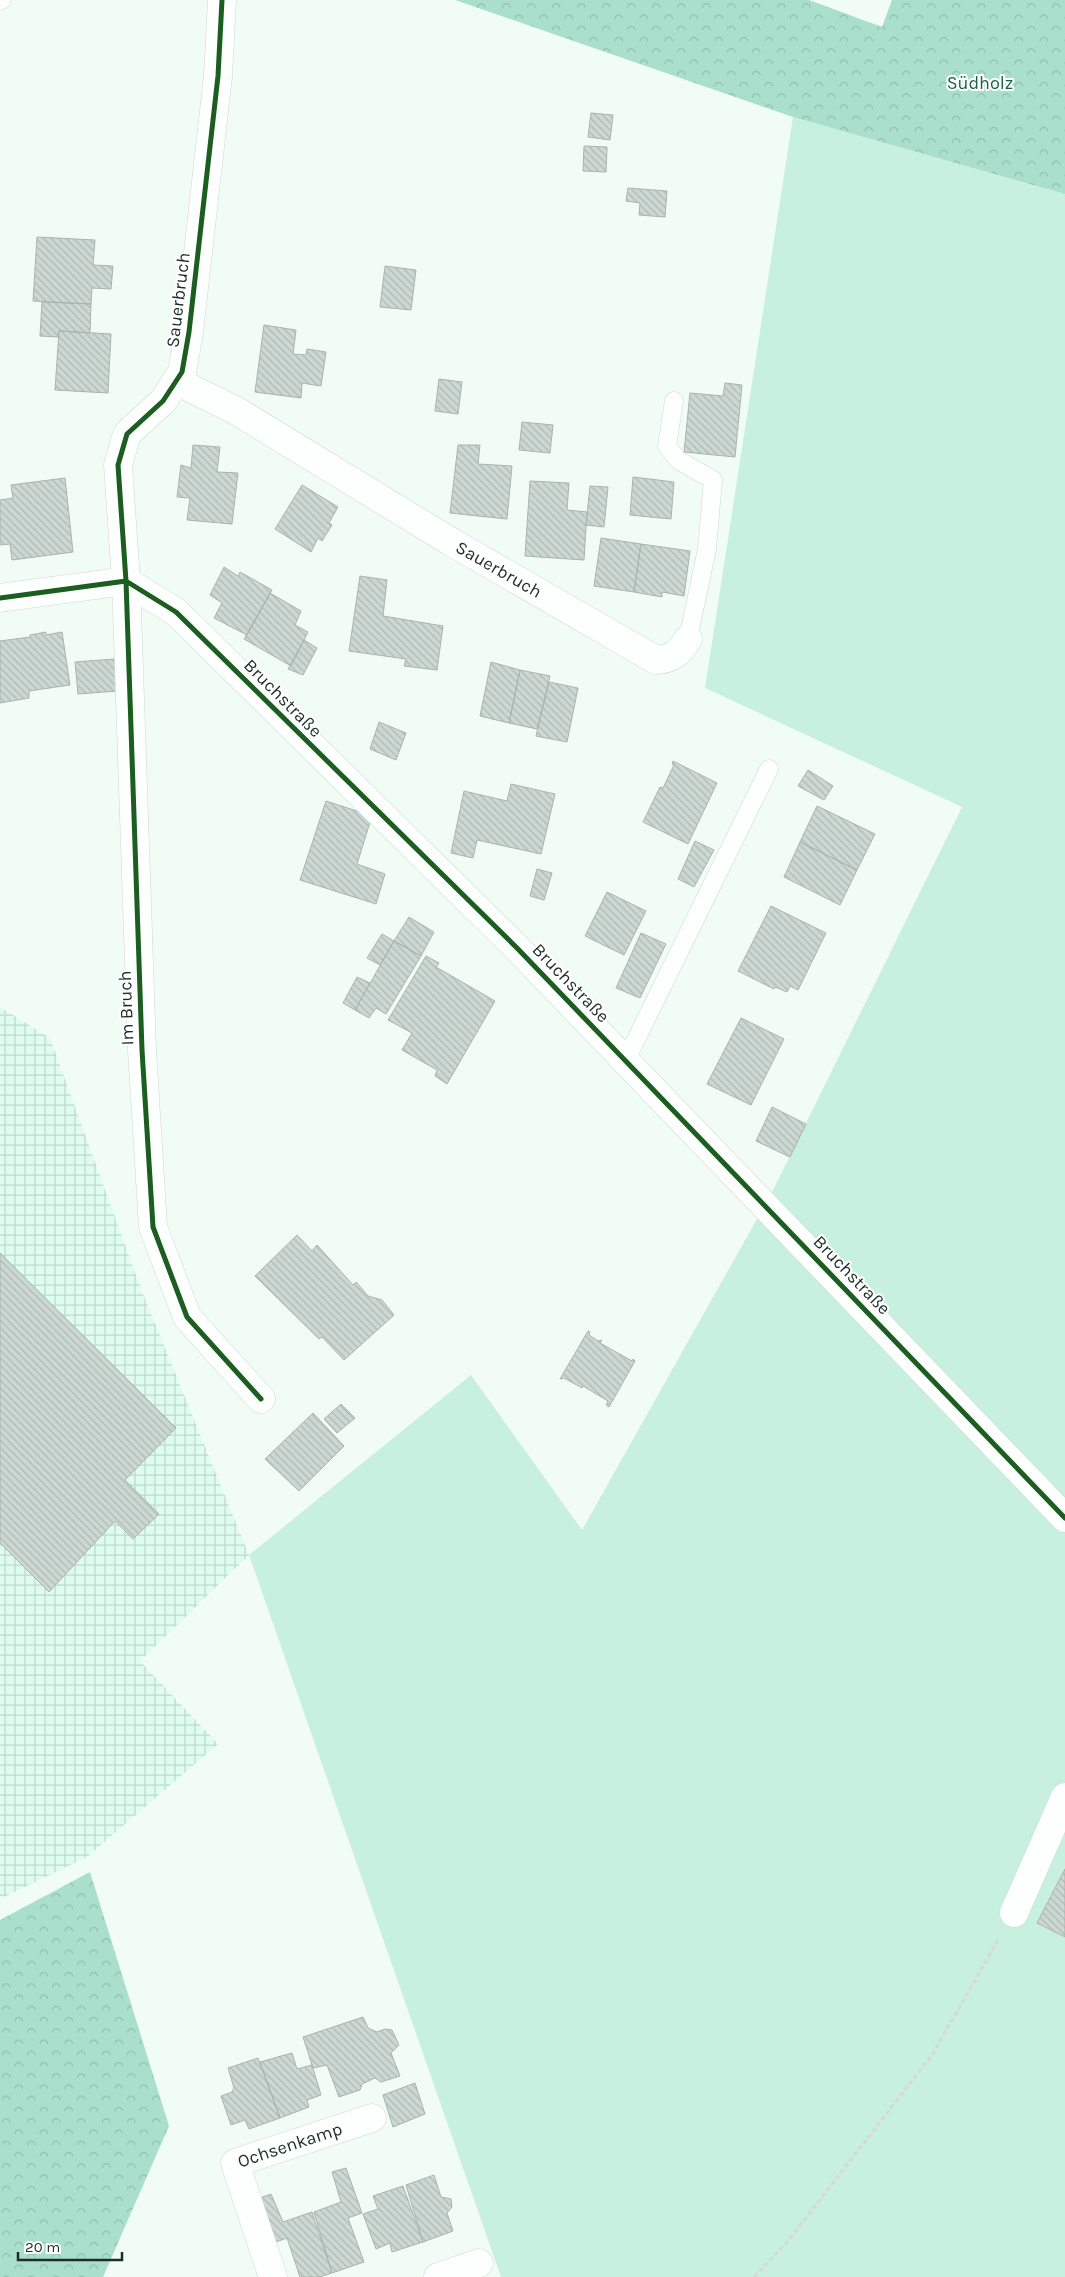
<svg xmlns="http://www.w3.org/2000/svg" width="1065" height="2277" font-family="Karla,sans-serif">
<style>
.industrial{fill:url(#industrial-grid)}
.grass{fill:#c8f0e0}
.forest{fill:url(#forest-crowns)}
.building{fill:url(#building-back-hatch);stroke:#a8b4af}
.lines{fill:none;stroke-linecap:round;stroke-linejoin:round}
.service-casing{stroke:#ccd8d3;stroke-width:19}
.minor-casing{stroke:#ccd8d3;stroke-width:29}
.path{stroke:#d5d9d8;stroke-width:3;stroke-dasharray:5 2.5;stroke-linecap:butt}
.service{stroke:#fdfffe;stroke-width:18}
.minor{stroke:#fdfffe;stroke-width:28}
.cycleway-casing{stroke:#fff;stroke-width:8}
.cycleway{stroke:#1b5e20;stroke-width:5}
.labels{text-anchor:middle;stroke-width:4;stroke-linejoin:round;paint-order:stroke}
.park-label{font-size:18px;fill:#19604b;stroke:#fff}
.street-label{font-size:18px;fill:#1d2d27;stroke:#fff}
</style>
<defs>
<pattern id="industrial-grid" width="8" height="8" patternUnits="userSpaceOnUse" patternTransform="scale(1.25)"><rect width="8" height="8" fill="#defdf0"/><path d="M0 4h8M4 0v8" fill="none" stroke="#bed9ce"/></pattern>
<pattern id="forest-crowns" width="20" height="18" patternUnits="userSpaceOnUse" patternTransform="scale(1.25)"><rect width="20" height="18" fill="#a9dfcc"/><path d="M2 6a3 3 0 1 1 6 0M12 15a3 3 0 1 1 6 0" fill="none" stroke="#91c0af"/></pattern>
<pattern id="building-back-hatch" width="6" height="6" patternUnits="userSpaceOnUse" patternTransform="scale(1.25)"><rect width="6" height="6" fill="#ccd8d3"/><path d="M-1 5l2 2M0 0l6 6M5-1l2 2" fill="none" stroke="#afbab5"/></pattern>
</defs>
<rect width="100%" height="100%" fill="#f2fcf7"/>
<!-- industrial -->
<path class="industrial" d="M0 1007 50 1038 141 1289 249 1555 140 1661 218 1744 87 1857 0 1899Z"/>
<!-- grass -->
<path class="grass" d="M793 117 1065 194V2277H501L249 1555 471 1375 582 1530 771 1194 962 807 705 688Z"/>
<!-- forest -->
<path class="forest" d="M455 0H809L882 27 892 0H1065V194L793 117Z
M90 1872 169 2126 103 2277H0V1920Z"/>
<!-- building -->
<path class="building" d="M591 113 613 115 610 140 588 137Z
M584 146 607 147 606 172 583 171Z
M628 188 667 191 665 217 639 215 640 203 626 201Z
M37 237 95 240 93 265 113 266 111 289 92 288 91 304 33 301Z
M385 266 416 270 411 310 380 307Z
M42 302 91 304 90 333 59 331 58 337 40 336Z
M264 325 296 330 293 354 306 355 307 349 326 352 321 386 302 383 301 398 255 392Z
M59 331 111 334 108 393 55 390Z
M439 379 462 382 458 414 435 411Z
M725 383 742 385 735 457 684 452 690 393 723 396Z
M522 422 553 425 550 453 519 450Z
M193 445 220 447 217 472 238 473 232 524 187 520 190 498 177 497 181 465 191 468Z
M458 445H480L478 464 512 466 507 519 450 513Z
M633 477 674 482 671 519 630 515Z
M65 478 73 552 12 560 10 544 0 545V500L13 498 11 485Z
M530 481 569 483 567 510 587 512 584 560 525 556Z
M302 485 338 507 329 523 332 525 322 541 318 538 311 552 275 529Z
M590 486 608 487 604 527 586 525Z
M601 538 641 544 634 592 594 586Z
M641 544 690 551 684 596 662 592V597L634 592Z
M224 567 238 576 240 572 272 590 247 635 214 618 222 603 210 595Z
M360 576 387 580 383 616 443 626 437 670 404 666 406 659 349 651Z
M270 593 301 611 295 625 308 632 291 666 244 639Z
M46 632V635L62 632 70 685 29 691V698L0 703V641L30 637V635Z
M304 640 317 648 303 675 288 669Z
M115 659 117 691 78 694 75 662Z
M491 662 520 670 509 723 480 716Z
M520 670 550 676 537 729 509 723Z
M549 682 578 688 567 742 536 736Z
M379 722 406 733 396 760 370 749Z
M673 761 717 783 688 844 643 822 660 787 663 788 674 765 672 764Z
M808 770 833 786 824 800 798 786Z
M511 784 555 794 541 854 477 840 473 858 451 853 464 791 507 801Z
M326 801 372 816 357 864 385 874 376 904 300 880Z
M817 806 875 834 857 870 800 842Z
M695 841 714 850 694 887 678 879Z
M800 842 857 870 840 905 784 877Z
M537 869 552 873 544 900 530 896Z
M607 892 646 911 624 955 585 936Z
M771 906 826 933 798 990 790 986 787 992 775 987 774 989 738 971Z
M409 917 434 932 421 956 394 941Z
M641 933 666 944 640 998 616 988Z
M382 934 394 941 380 965 367 958Z
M394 941 421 956 386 1014 376 1008 369 1018 355 1010Z
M426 956 439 963 436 967 495 1001 447 1084 435 1076 437 1070 402 1050 412 1033 388 1020Z
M357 977 370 983 355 1010 343 1003Z
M741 1018 784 1039 751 1105 707 1084Z
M772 1107 806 1124 790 1157 756 1141Z
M297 1235 312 1251 317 1245 353 1285 356 1282 368 1296 382 1300 394 1315 344 1360 322 1337 319 1339 255 1276Z
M0 1253 176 1428 125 1480 159 1514 133 1539 115 1521 49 1592 0 1543Z
M588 1331 590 1332 589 1335 598 1341 602 1340 600 1343 632 1361 633 1359 635 1361 609 1407 606 1405 608 1401 583 1386 582 1388 564 1378 560 1379Z
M341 1404 355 1418 337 1433 324 1419Z
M313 1413 344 1446 299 1491 265 1459Z
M1065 1869V1937L1037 1923Z
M363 2017 368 2028 377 2032 385 2029 392 2030 399 2045 391 2053 400 2076 381 2082 375 2078 362 2084 360 2090 339 2097 327 2065 313 2068 303 2037Z
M292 2053 297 2069 312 2065 321 2095 307 2100 309 2107 280 2118 260 2062Z
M258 2058 280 2118 249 2129 245 2120 231 2125 221 2096 232 2092 234 2088 228 2068Z
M415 2083 425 2114 393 2127 383 2095Z
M346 2168 362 2213 348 2218 364 2262 332 2273 314 2212 341 2202 332 2172Z
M434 2175 441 2197 451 2199 452 2207 447 2213 453 2231 423 2242 406 2185Z
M403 2186 423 2242 392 2252 390 2243 376 2249 363 2214 378 2209 373 2196Z
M271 2194 283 2222 312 2212 332 2273 320 2277H300L287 2238 273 2243 257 2199Z"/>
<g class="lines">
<defs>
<path id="service" d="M0 1 2 0
M674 401 667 446 678 460 713 480 707 549 688 639
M626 1060 769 769"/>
<g id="minor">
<path d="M222 0 218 76 189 332 182 372 163 401 127 434 118 465 126 581 142 1050 153 1227 187 1317 261 1399"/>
<path id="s1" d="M176 381 235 410 453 543 656 660C673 659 679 653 688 639"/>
<path d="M0 598 126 581 176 612 517 948 1065 1518"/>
<path d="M1014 1913 1065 1797"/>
<path id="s2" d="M273 2277 235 2163 372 2118"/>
<path d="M438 2277 479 2263"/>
</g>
</defs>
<!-- service casing -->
<use href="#service" class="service-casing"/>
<!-- minor casing -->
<use href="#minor" class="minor-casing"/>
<!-- path -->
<path class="path" d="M754 2277 788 2241 932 2055 998 1940"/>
<!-- service -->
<use href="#service" class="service"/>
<!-- minor -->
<use href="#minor" class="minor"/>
<defs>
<path id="cycleway" d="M222 0 218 76 189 332 182 372 163 401 127 434 118 465 126 581 142 1050 153 1227 187 1317 261 1399
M0 598 126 581 176 612 517 948 1065 1518"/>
</defs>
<!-- cycleway casing -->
<use href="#cycleway" class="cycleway-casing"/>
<!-- cycleway -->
<use href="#cycleway" class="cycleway"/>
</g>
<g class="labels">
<!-- park labels -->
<g class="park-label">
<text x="980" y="89">Südholz</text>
</g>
<!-- street labels -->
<g class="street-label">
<text transform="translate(178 300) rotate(-83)" y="6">Sauerbruch</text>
<text dy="6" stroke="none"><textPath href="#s1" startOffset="374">Sauerbruch</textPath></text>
<text transform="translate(283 698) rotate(45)" y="6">Bruchstraße</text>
<text transform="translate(571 983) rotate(46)" y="6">Bruchstraße</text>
<text transform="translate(126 1008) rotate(-92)" y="6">Im Bruch</text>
<text transform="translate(852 1275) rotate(46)" y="6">Bruchstraße</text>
<text dy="6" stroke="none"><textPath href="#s2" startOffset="178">Ochsenkamp</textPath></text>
</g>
</g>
<!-- scale -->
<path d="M18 2252v8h104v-8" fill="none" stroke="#1d2d27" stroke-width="2.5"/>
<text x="25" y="2252" font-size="15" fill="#1d2d27" stroke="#ffffff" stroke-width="4" paint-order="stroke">20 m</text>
</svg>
